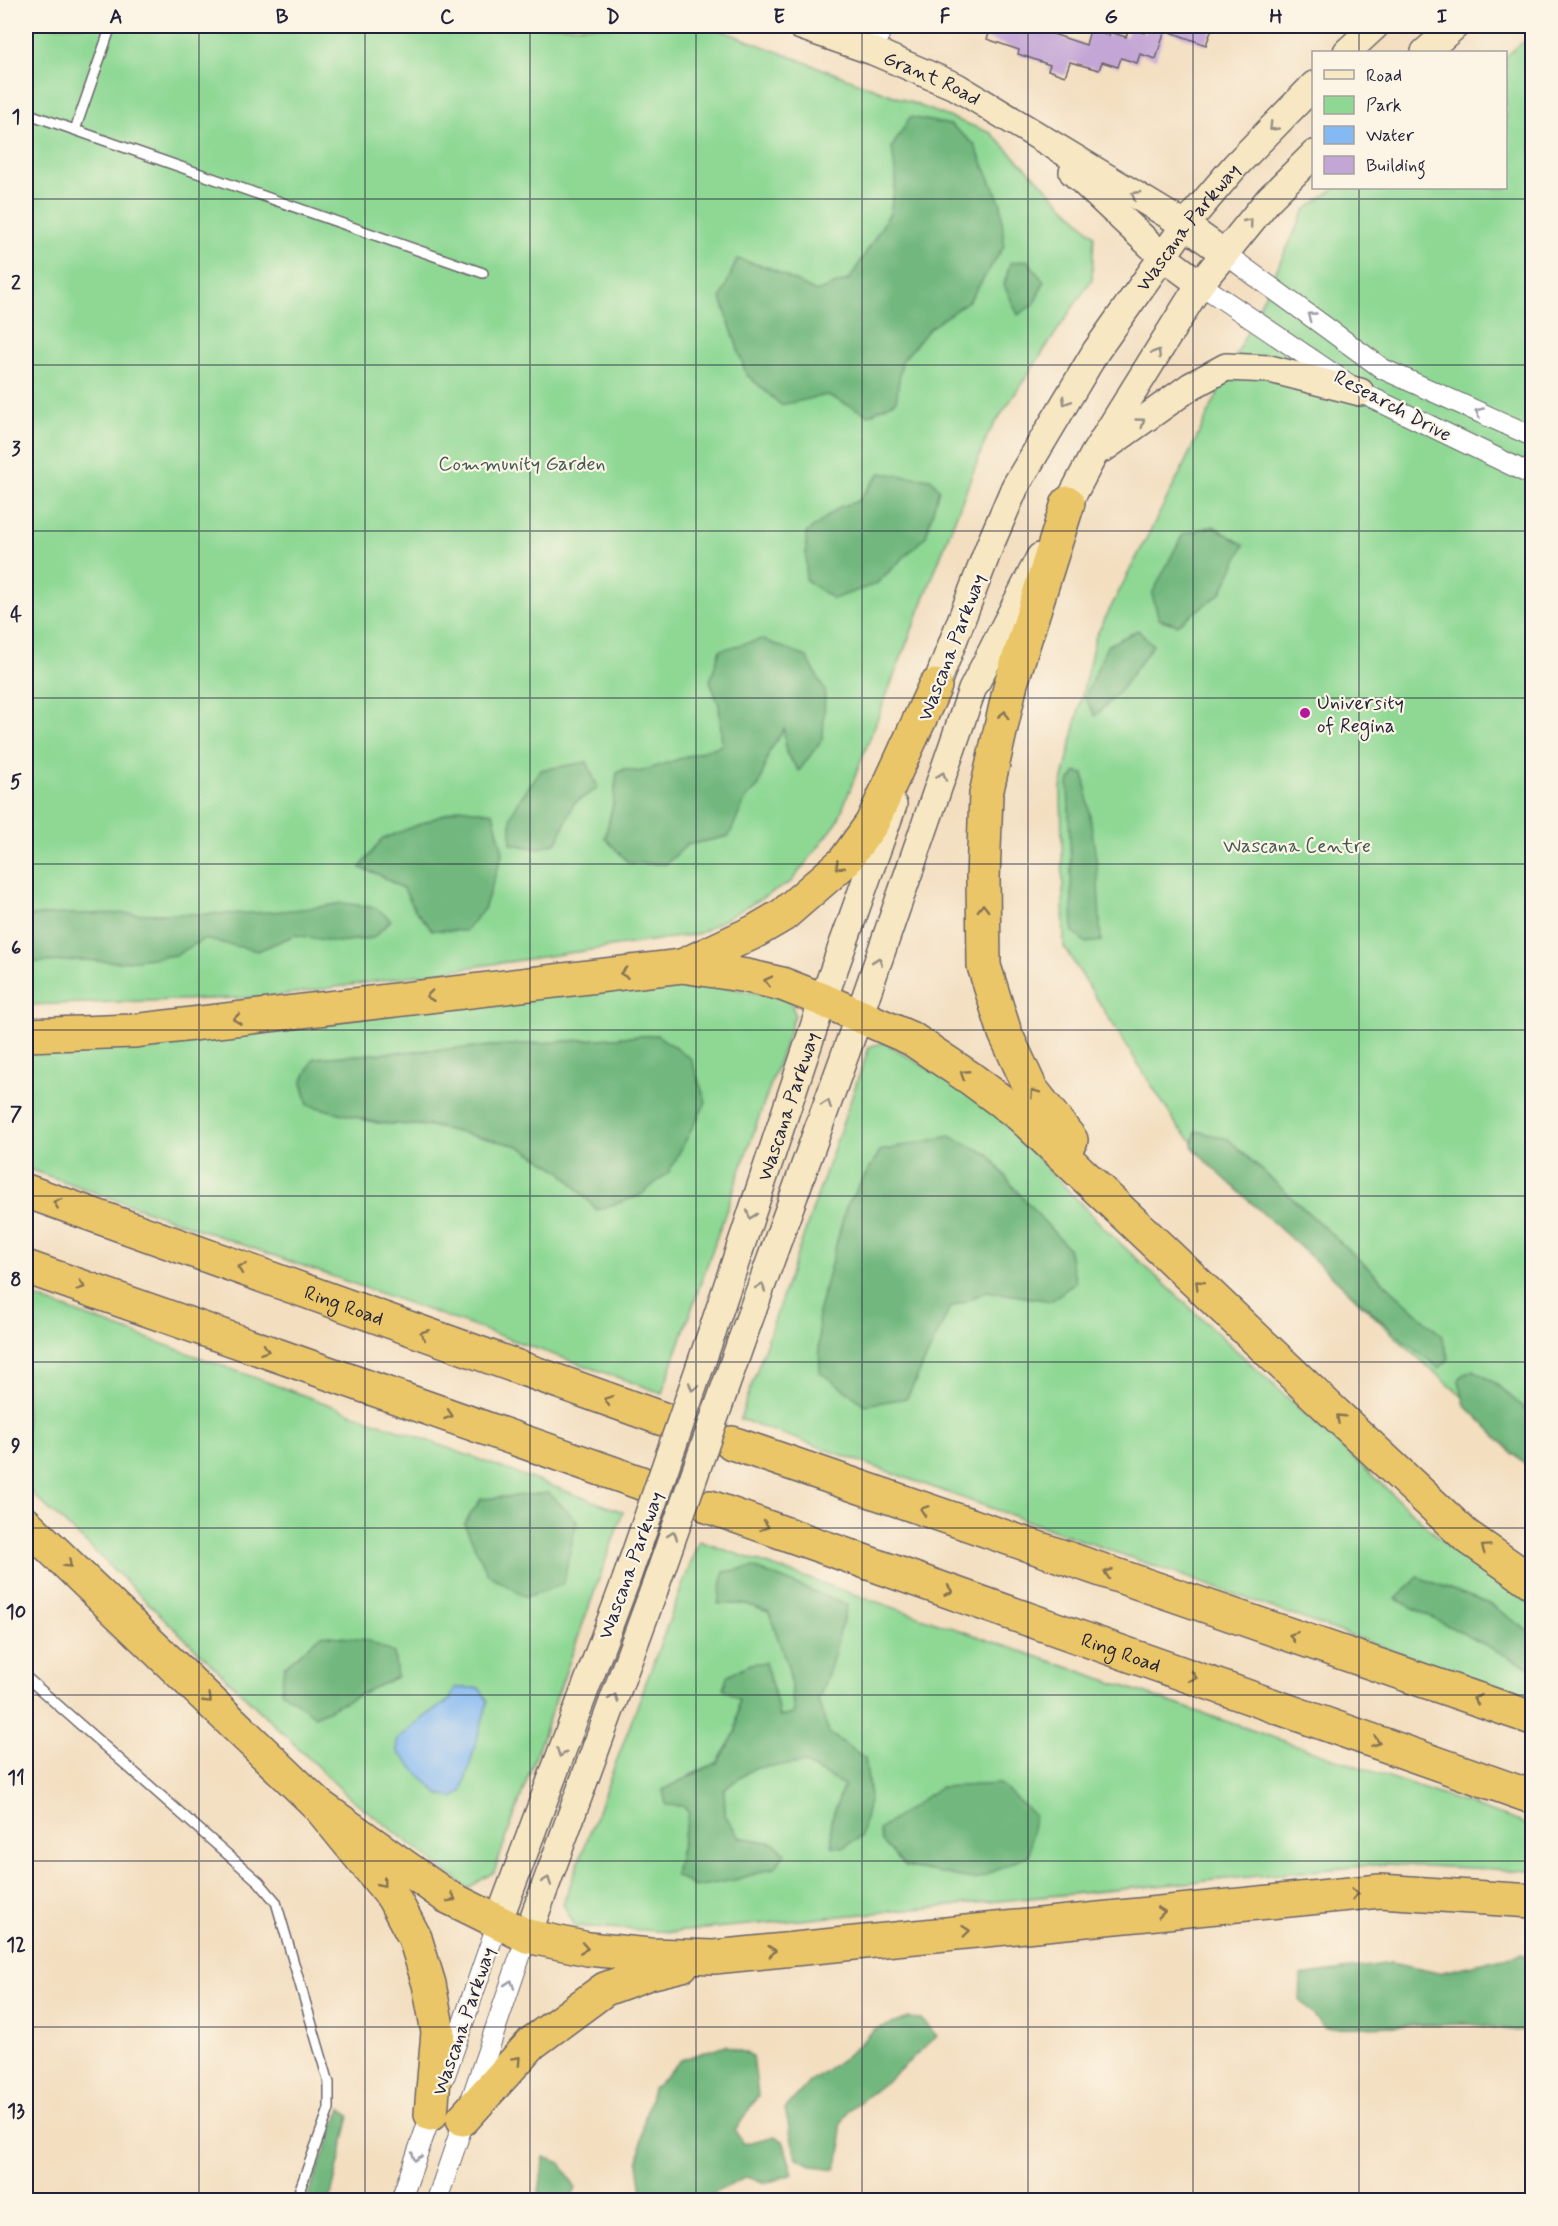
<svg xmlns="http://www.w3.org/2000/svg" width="1558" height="2226" font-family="Mynerve,sans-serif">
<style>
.green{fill:#8ed894;stroke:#587d68;stroke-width:1.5;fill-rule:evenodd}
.forest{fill:#72b87e;stroke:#4a6d5c;stroke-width:1.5}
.water{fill:#84b9f3;stroke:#536e97;stroke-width:1.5}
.building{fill:#c4a6d6}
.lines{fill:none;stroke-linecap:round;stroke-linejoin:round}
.lane-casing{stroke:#6b646a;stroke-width:12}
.street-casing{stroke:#6b646a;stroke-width:22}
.secondary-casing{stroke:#6b646a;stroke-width:30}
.highway-casing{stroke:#6b646a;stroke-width:36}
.lane{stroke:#fff;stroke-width:9}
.street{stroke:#fff;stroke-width:20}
.secondary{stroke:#f7e8c3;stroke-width:27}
.highway{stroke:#ebc669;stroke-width:33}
.secondary-bridge-casing{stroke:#6b646a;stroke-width:30;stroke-linecap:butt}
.secondary-bridge{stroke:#f7e8c3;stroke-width:27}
.oneway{stroke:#978f86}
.oneway2{stroke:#9c9ca7}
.oneway3{stroke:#867452}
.grid{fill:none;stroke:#22223b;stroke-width:1.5;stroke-opacity:0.55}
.poi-dot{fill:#b5179e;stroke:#fcf5e5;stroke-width:2}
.labels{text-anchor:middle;stroke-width:4.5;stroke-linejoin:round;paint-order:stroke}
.street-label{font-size:20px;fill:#22223b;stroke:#fcf5e5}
.park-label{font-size:20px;fill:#425956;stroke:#fcf5e5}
.poi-label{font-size:20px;fill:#22223b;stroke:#fcf5e5;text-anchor:start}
.neatline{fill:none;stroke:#22223b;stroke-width:2}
.grid-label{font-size:20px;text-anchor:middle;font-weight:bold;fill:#22223b}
</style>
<rect width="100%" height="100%" fill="#fcf5e5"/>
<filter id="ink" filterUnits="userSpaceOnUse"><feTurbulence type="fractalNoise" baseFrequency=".0167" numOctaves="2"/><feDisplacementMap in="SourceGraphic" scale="12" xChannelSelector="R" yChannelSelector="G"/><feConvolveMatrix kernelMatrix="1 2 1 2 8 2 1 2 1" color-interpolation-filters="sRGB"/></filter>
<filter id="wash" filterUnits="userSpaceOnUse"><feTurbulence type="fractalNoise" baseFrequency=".008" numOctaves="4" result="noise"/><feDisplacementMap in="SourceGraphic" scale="24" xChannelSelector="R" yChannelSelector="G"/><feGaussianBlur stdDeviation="1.35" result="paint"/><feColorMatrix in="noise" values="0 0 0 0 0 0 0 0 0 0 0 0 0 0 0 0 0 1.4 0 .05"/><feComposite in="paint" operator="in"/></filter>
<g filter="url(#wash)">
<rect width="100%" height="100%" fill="#f3dec0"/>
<!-- green -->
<path class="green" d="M26 26H710L991 133 1094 235 1092 279 988 434 837 823 791 882 698 934 269 997 26 1005ZM587 762 597 788 574 803 566 819ZM625 769 639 772 729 836 686 845 666 864 605 838 613 804 617 773ZM380 875 484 909 415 910 404 889Z
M1532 35V1458L1406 1347 1178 1127 1064 947 1061 788 1095 638 1179 475 1305 210 1335 188H1506V56Z
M675 978 790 999 795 1015 662 1393 26 1168V1045ZM657 1035 691 1059 597 1210 561 1171 519 1146 431 1126 378 1123 308 1105 302 1082 315 1058Z
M883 1042 981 1099 1108 1232 1457 1554 1532 1605V1634L1490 1604 1396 1598 1532 1669V1700L740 1419 869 1047ZM988 1154 1014 1188 1051 1300 987 1291 950 1308 907 1398Z
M26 1294 623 1512 494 1872 468 1888 349 1797 87 1544 26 1488Z
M699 1541 1532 1826V1871L1384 1864 674 1932 575 1926 563 1904ZM718 1603 847 1605 831 1665 818 1701 829 1733 865 1758 831 1821 844 1785 804 1763 754 1768 724 1789 725 1815 739 1837 773 1843 675 1875 689 1813 683 1806 690 1775 718 1762 736 1732 739 1699H776L779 1717 794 1714 789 1670 769 1612 746 1604Z"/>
<!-- forest -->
<path class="forest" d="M910 117 951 125 974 144 1001 204 1004 246 970 300 930 328 902 361 896 401 869 415 827 395 781 405 746 374 721 298 737 259 770 268 816 292 850 279 890 213 896 180 892 147Z
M1027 260 1044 282 1034 304 1018 315 1004 285 1010 263Z
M880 473 931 479 939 489 926 536 876 584 833 599 806 580V533L840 507 858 501Z
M1213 526 1244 545 1221 593 1177 625 1159 619 1152 594 1183 534Z
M1138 630 1153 645 1120 691 1095 716 1085 697 1107 646Z
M762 639 807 657 825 691 823 738 799 771 786 753 784 729 769 752 759 786 746 798 729 836 687 845 666 864 629 863 605 838 613 804 617 773 625 769 639 772 722 745 719 705 710 681 720 650Z
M587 762 598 788 574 803 557 842 538 849 511 844V816L520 799 541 770Z
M1076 772 1084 774 1097 866 1101 941 1086 943 1073 932 1068 783Z
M460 808 493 813 503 852 484 909 465 931 432 930 415 910 404 889 380 875 360 868 382 839Z
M343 903 376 908 391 920 373 938 338 942 295 935 258 951 204 939 176 955 119 962 80 960 26 963V916C131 908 237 923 343 903Z
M657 1035 691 1059 706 1102 669 1172 639 1196 597 1210 561 1171 519 1146 431 1126 378 1123 308 1105 302 1082 314 1058Z
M1196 1131 1228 1139 1441 1335 1449 1359 1439 1368 1406 1343 1213 1168 1192 1146Z
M950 1136 988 1154 1014 1188 1068 1248 1076 1282 1051 1301 987 1291 950 1308 907 1398 865 1405 820 1372 818 1313 846 1207 880 1151Z
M1474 1370 1495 1383 1532 1415V1466L1522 1462 1465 1405 1459 1380 1462 1375Z
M549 1493 577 1521 563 1584 526 1597 488 1574 464 1524 481 1499Z
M753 1567 847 1605 831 1665 818 1701 829 1733 865 1758 870 1796 861 1837 843 1847 832 1846 831 1821 844 1785 804 1763 754 1768 724 1789 725 1815 739 1837 773 1843 786 1853 774 1868 735 1880 694 1887 675 1875 689 1813 683 1806 666 1805 663 1790 718 1762 736 1732 739 1699 723 1688 728 1675 750 1664 765 1662 776 1699 779 1717 794 1714 789 1670 769 1612 746 1604H718L724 1572Z
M1418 1577 1490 1604 1532 1634V1669L1396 1599Z
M322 1635 367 1640 394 1653 397 1677 315 1716 281 1691 284 1667Z
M1000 1784 1034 1815 1029 1855 976 1880 905 1866 882 1842 879 1830 940 1787Z
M1520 1954 1532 1958V2033L1469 2024 1325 2028 1300 2000 1301 1976 1391 1963 1439 1973Z
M909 2018 921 2019 937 2036 892 2077 849 2110 840 2126 842 2149 835 2169 814 2166 796 2158 785 2109 809 2082 848 2055 874 2030Z
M725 2045 753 2056 758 2095 735 2131 744 2144 775 2136 783 2141 793 2174 766 2183 747 2177 716 2192 704 2200H643L638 2163 644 2121 653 2089 681 2060Z
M341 2109 350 2116 330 2200H306Z
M544 2157 561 2163 576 2189 570 2200H546L539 2192Z"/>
<!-- water -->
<path class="water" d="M455 1688H479L488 1701 462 1792 453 1798 438 1794 398 1752 397 1740 427 1715 450 1700Z"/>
<g id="blocks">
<!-- building -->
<path class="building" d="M992 26H1029L1086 45 1090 30 1109 36 1110 32 1126 37 1129 28 1145 33 1147 26 1161 28 1157 26H1213L1206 45 1165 30 1156 59 1140 54 1137 63 1121 58 1118 67 1102 62 1099 70 1070 62 1065 76 1048 70 1050 65 1018 54 1019 50 987 39Z"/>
</g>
</g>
<g filter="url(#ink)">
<use href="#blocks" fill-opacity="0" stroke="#6b646a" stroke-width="1.5"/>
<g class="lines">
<defs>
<path id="lane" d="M111 26 75 130 483 273
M26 113 75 130
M26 1677 259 1882 276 1902 329 2083V2109L296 2200"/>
<path id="street" d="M873 51 882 26
M1224 253 1383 369 1532 436
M1200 284 1360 392 1532 475
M445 2075 498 1922
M401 2200 434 2106
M437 2200 527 1936"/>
<g id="secondary">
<path id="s1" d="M801 26 873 51 957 87 1185 225 1224 253"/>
<path d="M1347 52 1375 26"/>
<path d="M1425 52 1455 26"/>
<path d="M1073 172 1162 256 1200 284"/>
<path d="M1104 448 1191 386 1226 367 1270 369 1360 392"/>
<path d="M1059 521 1093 456 1200 284 1269 199 1314 154"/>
<path id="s2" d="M929 704 990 545 1015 487 1096 351 1185 225 1235 166 1314 85"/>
<path id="s3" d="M712 1332 823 1000 893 805"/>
<path d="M741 1342 859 1016 972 690 1040 557"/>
<path d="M498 1922 626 1580"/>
<path d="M527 1936 654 1590"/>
</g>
<g id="highway">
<path d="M1068 503 1011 683 986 794 983 878 984 966 1005 1033 1031 1089 1071 1140"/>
<path d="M682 966 754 932 783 915 844 862 872 823 935 686"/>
<path d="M26 1035 133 1031 682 966 747 976 782 984 823 1000 912 1039 970 1078 1020 1115 1312 1392 1465 1535 1532 1582"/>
<path id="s4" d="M26 1191 663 1419"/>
<path d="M26 1267 641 1483"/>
<path d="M732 1443 1532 1718"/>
<path id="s5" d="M710 1507 1532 1797"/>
<path d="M26 1524 318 1805 393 1897 415 1938 429 1984 438 2032 431 2114"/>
<path d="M318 1805 446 1896 527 1936 588 1949 650 1955 714 1957 1380 1891 1532 1901"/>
<path d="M463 2119 532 2043 605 1989 649 1973 682 1965"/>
</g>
</defs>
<!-- lane casing -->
<use href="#lane" class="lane-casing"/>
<!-- street casing -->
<use href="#street" class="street-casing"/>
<!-- secondary casing -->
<use href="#secondary" class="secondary-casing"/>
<!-- highway casing -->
<use href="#highway" class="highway-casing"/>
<!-- lane -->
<use href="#lane" class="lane"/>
<!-- street -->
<use href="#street" class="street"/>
<!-- secondary -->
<use href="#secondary" class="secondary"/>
<!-- highway -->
<use href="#highway" class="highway"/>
<defs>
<path id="secondary-bridge" d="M626 1580 712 1332
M654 1590 741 1342"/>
</defs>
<!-- secondary-bridge casing -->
<use href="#secondary-bridge" class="secondary-bridge-casing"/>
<!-- secondary-bridge -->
<use href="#secondary-bridge" class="secondary-bridge"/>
</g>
<!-- one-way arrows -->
<defs><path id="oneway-chevron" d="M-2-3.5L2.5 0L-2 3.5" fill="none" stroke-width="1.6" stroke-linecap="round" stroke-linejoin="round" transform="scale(1.5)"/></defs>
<g class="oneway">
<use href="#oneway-chevron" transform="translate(1273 127) rotate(134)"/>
<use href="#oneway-chevron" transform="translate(1135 195) rotate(-149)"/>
<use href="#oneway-chevron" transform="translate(1249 222) rotate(-51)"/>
<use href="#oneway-chevron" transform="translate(1157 353) rotate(-58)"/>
<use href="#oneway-chevron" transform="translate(1066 401) rotate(121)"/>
<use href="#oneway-chevron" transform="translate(1141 422) rotate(-36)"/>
<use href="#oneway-chevron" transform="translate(942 776) rotate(-71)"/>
<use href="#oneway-chevron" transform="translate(878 961) rotate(-71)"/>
<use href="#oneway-chevron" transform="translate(827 1104) rotate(-70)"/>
<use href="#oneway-chevron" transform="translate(751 1215) rotate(109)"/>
<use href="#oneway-chevron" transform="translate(761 1287) rotate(-70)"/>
<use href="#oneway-chevron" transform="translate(693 1387) rotate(109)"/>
<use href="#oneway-chevron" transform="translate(673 1535) rotate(-71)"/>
<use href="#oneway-chevron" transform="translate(614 1698) rotate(-70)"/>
<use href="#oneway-chevron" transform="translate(561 1753) rotate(110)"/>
<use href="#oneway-chevron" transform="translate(547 1881) rotate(-70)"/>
</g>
<g class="oneway2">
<use href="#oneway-chevron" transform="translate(1311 316) rotate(-144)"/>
<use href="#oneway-chevron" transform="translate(1479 412) rotate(-156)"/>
<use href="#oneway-chevron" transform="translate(510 1984) rotate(-71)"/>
<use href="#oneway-chevron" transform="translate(416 2157) rotate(109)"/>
</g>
<g class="oneway3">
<use href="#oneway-chevron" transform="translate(1004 715) rotate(-77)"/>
<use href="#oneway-chevron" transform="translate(839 866) rotate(135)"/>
<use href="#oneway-chevron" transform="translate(983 908) rotate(-90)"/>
<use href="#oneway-chevron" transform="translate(624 973) rotate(173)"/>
<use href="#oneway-chevron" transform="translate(768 981) rotate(-167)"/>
<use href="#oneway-chevron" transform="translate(430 996) rotate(173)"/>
<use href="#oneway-chevron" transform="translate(237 1019) rotate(173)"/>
<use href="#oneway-chevron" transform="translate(964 1074) rotate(-147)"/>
<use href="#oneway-chevron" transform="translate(1034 1093) rotate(-125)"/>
<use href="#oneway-chevron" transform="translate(57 1203) rotate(-160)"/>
<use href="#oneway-chevron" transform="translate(241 1268) rotate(-160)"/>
<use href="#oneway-chevron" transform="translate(1199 1284) rotate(-136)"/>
<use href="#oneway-chevron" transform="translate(81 1286) rotate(19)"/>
<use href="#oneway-chevron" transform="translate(424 1334) rotate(-160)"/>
<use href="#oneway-chevron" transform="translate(265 1350) rotate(19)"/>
<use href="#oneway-chevron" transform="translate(608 1400) rotate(-160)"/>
<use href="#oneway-chevron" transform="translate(449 1415) rotate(19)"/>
<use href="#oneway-chevron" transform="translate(1340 1418) rotate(-137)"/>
<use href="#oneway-chevron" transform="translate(924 1510) rotate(-161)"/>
<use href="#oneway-chevron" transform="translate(765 1526) rotate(19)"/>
<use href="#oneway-chevron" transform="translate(1485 1548) rotate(-145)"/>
<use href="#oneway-chevron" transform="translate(68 1564) rotate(44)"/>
<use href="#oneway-chevron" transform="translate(1108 1573) rotate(-161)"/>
<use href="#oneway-chevron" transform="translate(949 1591) rotate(19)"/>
<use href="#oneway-chevron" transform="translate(1293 1636) rotate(-161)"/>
<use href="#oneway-chevron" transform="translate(1193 1677) rotate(19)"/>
<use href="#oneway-chevron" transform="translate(208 1699) rotate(44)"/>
<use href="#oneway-chevron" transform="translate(1477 1699) rotate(-161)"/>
<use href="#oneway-chevron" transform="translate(1376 1742) rotate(19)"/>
<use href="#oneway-chevron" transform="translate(382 1883) rotate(51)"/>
<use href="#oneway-chevron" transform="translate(1355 1894) rotate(-5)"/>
<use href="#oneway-chevron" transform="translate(452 1898) rotate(27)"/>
<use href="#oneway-chevron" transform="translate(1161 1912) rotate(-6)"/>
<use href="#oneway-chevron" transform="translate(966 1931) rotate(-6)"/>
<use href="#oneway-chevron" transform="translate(584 1948) rotate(10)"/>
<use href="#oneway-chevron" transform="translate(772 1951) rotate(-6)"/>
<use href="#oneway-chevron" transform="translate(517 2060) rotate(-47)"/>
</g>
</g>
<!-- grid -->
<path class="grid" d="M199 26V2200M365 26V2200M530 26V2200M696 26V2200M862 26V2200M1028 26V2200M1193 26V2200M1359 26V52M1359 188V2200M26 199H1532M26 365H1532M26 531H1532M26 698H1532M26 864H1532M26 1030H1532M26 1196H1532M26 1362H1532M26 1528H1532M26 1695H1532M26 1861H1532M26 2027H1532"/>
<!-- markers -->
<circle class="poi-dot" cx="1305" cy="713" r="6"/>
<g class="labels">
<!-- street labels -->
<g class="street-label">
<text dy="7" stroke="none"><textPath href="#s1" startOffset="141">Grant Road</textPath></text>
<text dy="7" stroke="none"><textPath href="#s2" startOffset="546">Wascana Parkway</textPath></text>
<text transform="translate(1393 405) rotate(28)" y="7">Research Drive</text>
<text transform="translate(951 647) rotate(-69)" y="7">Wascana Parkway</text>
<text dy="7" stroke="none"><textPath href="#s3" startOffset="238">Wascana Parkway</textPath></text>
<text dy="7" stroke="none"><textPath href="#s4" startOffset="338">Ring Road</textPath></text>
<text transform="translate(630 1565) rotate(-70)" y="7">Wascana Parkway</text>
<text dy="7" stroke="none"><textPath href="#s5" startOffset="436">Ring Road</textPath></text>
<text transform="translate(463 2021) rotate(-71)" y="7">Wascana Parkway</text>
</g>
<!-- park labels -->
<g class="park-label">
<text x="522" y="470">Community Garden</text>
<text x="1297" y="852">Wascana Centre</text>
</g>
<!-- poi labels -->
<g class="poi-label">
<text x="1317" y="709">University<tspan x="1317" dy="23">of Regina</tspan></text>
</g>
</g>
<!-- margin -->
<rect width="1558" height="2226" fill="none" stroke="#fcf5e5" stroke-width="66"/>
<!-- legend -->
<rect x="1312" y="51" width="195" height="138" fill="#fcf5e5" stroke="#a5a1a1" stroke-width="1.5"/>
<rect x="1324" y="70" width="30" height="9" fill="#f7e8c3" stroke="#a5a1a1" stroke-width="1.5"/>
<text x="1366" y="81" font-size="18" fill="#22223b">Road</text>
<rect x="1324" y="96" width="30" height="18" fill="#8ed894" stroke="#a5a1a1" stroke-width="1.5"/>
<text x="1366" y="111" font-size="18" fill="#22223b">Park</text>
<rect x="1324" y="126" width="30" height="18" fill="#84b9f3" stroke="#a5a1a1" stroke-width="1.5"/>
<text x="1366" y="141" font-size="18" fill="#22223b">Water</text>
<rect x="1324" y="156" width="30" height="18" fill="#c4a6d6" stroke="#a5a1a1" stroke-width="1.5"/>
<text x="1366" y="171" font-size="18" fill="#22223b">Building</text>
<rect x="33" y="33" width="1492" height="2160" class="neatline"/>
<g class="grid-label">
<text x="116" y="23">A</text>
<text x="282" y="23">B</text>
<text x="447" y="23">C</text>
<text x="613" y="23">D</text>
<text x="779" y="23">E</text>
<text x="945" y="23">F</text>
<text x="1111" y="23">G</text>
<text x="1276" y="23">H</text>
<text x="1442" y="23">I</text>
<text x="16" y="123">1</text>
<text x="16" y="289">2</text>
<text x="16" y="455">3</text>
<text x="16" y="621">4</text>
<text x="16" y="788">5</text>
<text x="16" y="954">6</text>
<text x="16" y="1120">7</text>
<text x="16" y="1286">8</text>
<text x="16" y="1452">9</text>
<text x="16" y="1618">10</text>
<text x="16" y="1784">11</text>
<text x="16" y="1951">12</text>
<text x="16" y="2117">13</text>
</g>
</svg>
